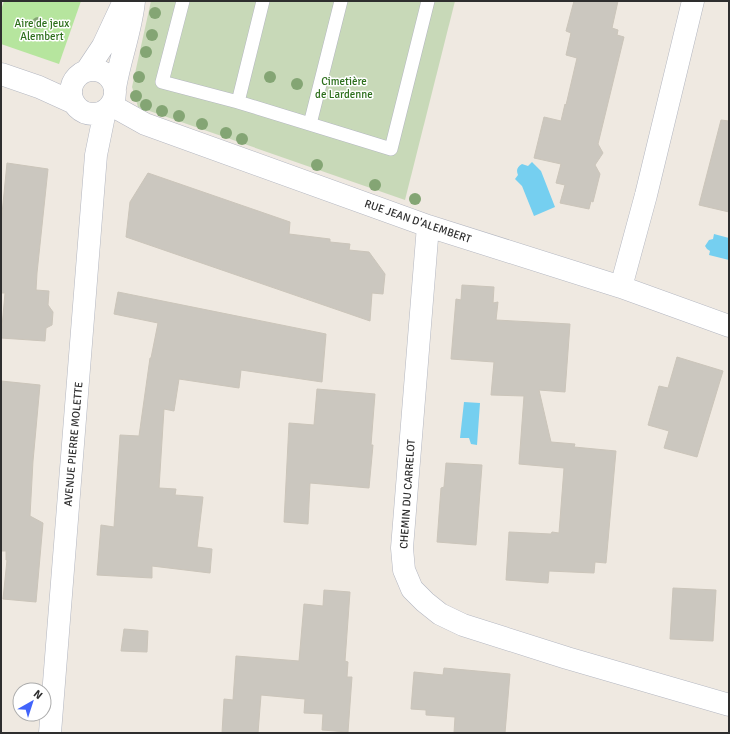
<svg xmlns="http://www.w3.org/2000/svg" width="730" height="734" font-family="Signika,sans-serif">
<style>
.green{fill:#b6e59e}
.cemetery{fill:#c8d9b8}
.water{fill:#75cff0}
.building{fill:#cbc7bf;stroke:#cbc5ba}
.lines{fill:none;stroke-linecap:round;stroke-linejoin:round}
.lane-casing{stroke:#b4b7c1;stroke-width:14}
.street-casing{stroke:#b4b7c1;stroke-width:23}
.lane{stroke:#fff;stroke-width:13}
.street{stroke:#fff;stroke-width:22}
.tree{fill:#84a574}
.labels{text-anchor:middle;stroke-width:3;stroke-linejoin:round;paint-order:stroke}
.park-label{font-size:11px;fill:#2c6e1b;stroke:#fff}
.street-label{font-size:11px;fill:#2e2e2e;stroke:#fff}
</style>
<rect width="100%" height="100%" fill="#efe9e1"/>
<!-- green -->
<path class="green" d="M4 1H81L59 64 1 44V10Z"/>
<!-- cemetery -->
<path class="cemetery" d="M151 1H455L405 200 138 107 132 87Z"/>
<!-- water -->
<path class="water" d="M532 162 541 171 555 207 534 216 522 186 515 179 518 175C516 170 517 167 522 164L528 166Z
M714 234 729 238V260L709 255 710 251 707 249 705 246 709 240 713 239Z
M464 402 480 403 477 445 471 444 469 438H460Z"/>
<!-- building -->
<path class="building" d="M574 1H618L612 28 618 30 617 35 624 37 598 144 603 153 595 165 600 174 593 202 591 201 589 209 560 203 565 185 556 183 561 164 534 158 544 117 561 121 565 104 566 105 577 58 566 55 571 33 566 31Z
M721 120 729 121V212L699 205Z
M7 163 48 169 37 273 36 290 49 291 48 305 53 312 52 325 46 328 45 341 1 338 5 293H1V224Z
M148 173 290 222 289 234 330 239V242L350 244 349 250 369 252 385 274 383 294 372 293 370 321 126 237 130 202Z
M462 285 494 287 493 303 498 302 496 320 570 324 565 392 539 390 551 442 575 444 574 447 616 451 606 563 595 562 594 573 549 571 548 583 506 580 509 532 551 534 552 532 559 533 564 468 519 464 524 396 491 395 494 362 451 359 456 299 461 300Z
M118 292 326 334 322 382 241 370 239 388 179 379 174 411 164 409 159 488 176 489 175 495 203 497 197 547 212 549 210 573 152 566V578L97 575 101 525 114 527 120 435 139 436 150 358H151L158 323 114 314Z
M677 357 723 371 697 457 664 448 669 431 648 425 659 386 668 388Z
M1 381 40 385 33 461 30 516 43 523 36 602 3 599 7 560H6V551H1Z
M317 389 375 394 371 445H373L369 488 310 483 308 524 284 522 289 423 314 425Z
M446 463 482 465 476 545 437 542 441 488 444 487Z
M673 588 716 590 713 641 670 639Z
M324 590 350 592 345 661 348 662 347 677H352L348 732 322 730 323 714 304 713 305 699 261 695 258 733H222L224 699 233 700 236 656 299 661 304 604 323 606Z
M124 629 148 631 147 652 121 651Z
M444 668 510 674 505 733H454L455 717 426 715V710L411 709 414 672 443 675Z"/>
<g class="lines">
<defs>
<path id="lane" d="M183 1 162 82 238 102
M263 1 238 102 391 149 428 1
M310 124 341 1"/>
<path id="street" d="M71 92a22 22 0 1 1 44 0a22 22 0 1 1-44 0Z
M87 70 103 46 124 1
M1 74 39 87 72 102
M115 88C120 58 131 31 134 1
M111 105 145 124 428 226 621 287 729 326
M428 226 402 548 404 570 412 589 425 602 440 614 463 625 567 658 729 705
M621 287 646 195 693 1
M50 733 96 155 105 111"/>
</defs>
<!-- lane casing -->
<use href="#lane" class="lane-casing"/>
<!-- street casing -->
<use href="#street" class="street-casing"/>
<!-- lane -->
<use href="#lane" class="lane"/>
<!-- street -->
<use href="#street" class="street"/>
</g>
<!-- trees -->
<g class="tree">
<circle cx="155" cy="13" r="6"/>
<circle cx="38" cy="23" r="6"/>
<circle cx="152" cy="35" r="6"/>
<circle cx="146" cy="52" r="6"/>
<circle cx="139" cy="77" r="6"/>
<circle cx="270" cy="77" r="6"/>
<circle cx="297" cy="84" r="6"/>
<circle cx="136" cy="96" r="6"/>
<circle cx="146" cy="105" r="6"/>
<circle cx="162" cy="111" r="6"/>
<circle cx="179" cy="116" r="6"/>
<circle cx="202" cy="124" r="6"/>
<circle cx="226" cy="133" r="6"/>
<circle cx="242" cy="139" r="6"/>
<circle cx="317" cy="165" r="6"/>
<circle cx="375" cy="185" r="6"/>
<circle cx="415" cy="199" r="6"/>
</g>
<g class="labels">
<!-- park labels -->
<g class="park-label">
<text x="42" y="27">Aire de jeux<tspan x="42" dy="13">Alembert</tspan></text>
<text x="344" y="85">Cimetière<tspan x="344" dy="13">de Lardenne</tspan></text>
</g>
<!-- street labels -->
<g class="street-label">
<text transform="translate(418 221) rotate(19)" y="4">RUE JEAN D'ALEMBERT</text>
<text transform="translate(73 444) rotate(-85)" y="4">AVENUE PIERRE MOLETTE</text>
<text transform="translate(407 494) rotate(-86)" y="4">CHEMIN DU CARRELOT</text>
</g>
</g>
<!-- border -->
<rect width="730" height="734" fill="none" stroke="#2e2e2e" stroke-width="4"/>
<!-- north arrow -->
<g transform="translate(32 702) rotate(39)"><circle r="19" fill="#ffffff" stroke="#ababab"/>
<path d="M0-3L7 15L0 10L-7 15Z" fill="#4264fb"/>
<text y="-6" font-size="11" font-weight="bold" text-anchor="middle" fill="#2e2e2e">N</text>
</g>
</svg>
